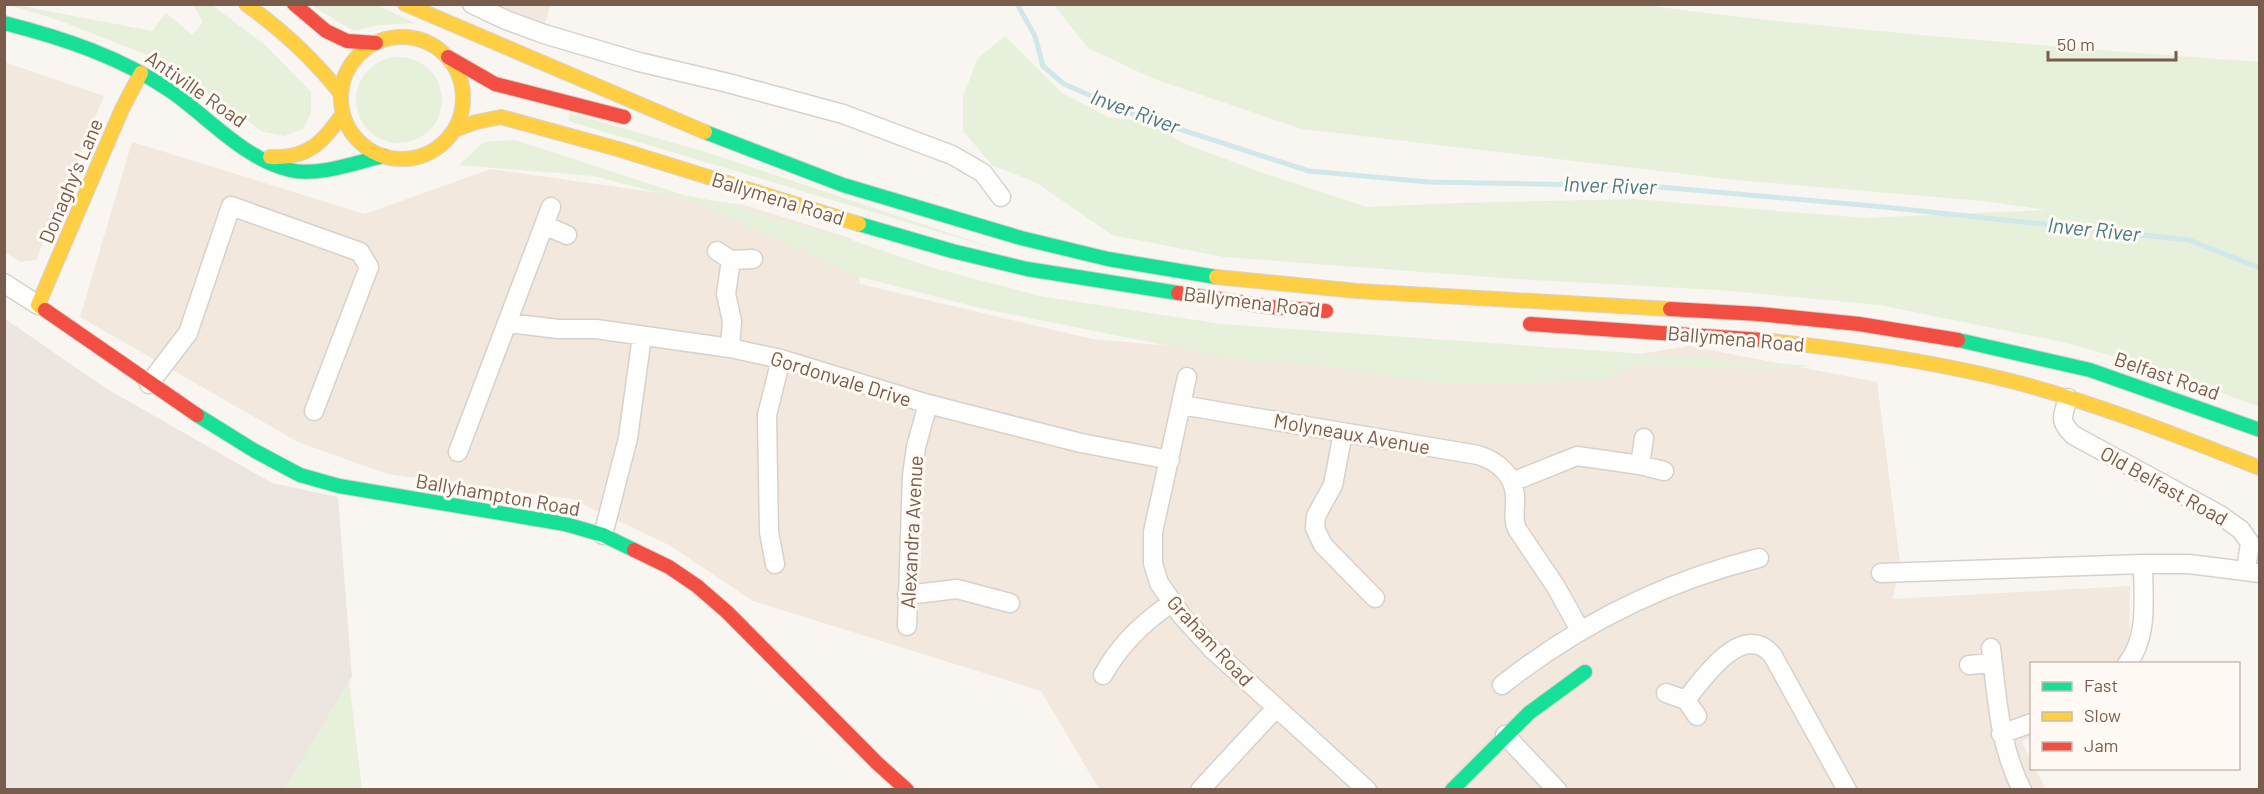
<svg xmlns="http://www.w3.org/2000/svg" width="2264" height="794" font-family="Barlow,sans-serif">
<style>
.residential{fill:#f2e8de}
.industrial{fill:#ede5e0}
.green{fill:#e7f0db}
.lines{fill:none;stroke-linecap:round;stroke-linejoin:round}
.stream{stroke:#d0e8ea;stroke-width:5}
.street-casing{stroke:#d7d1cb;stroke-width:21}
.fast-casing{stroke:#d9d2cb;stroke-width:16}
.slow-casing{stroke:#d9d2cb;stroke-width:16}
.jam-casing{stroke:#d9d2cb;stroke-width:16}
.street{stroke:#fefefd;stroke-width:18}
.fast{stroke:#16e098;stroke-width:14}
.slow{stroke:#ffcf43;stroke-width:14}
.jam{stroke:#f24e42;stroke-width:14}
.labels{text-anchor:middle;stroke-width:6;stroke-linejoin:round;paint-order:stroke}
.street-label{font-size:20px;fill:#7a5c4d;stroke:#fffaf3}
.water-label{font-size:21px;font-style:italic;fill:#437c86;stroke:#fffaf3}
</style>
<rect width="100%" height="100%" fill="#f9f5f0"/>
<!-- residential -->
<path class="residential" d="M496 5H551L544 25Z
M4 62 104 96 36 260 20 262 5 252Z
M132 142 365 214 491 169 744 205 853 239 860 284 1092 339 1505 376 1689 346 1877 382 1900 562 1893 599 2130 586 2129 663 2032 664 2031 737 2022 742 2031 761 2032 768 2035 769 2046 789H1099L1041 691 753 601 669 545 572 499 387 474 298 442 80 317Z"/>
<!-- industrial -->
<path class="industrial" d="M4 318 107 389 272 483 338 497 352 677 285 789H5Z"/>
<!-- green -->
<path class="green" d="M8 5H17L152 31 166 13 192 35 203 22 193 5H212L265 45 311 92V113L303 129 284 136 263 132 202 89 147 55 58 20Z
M311 5H377L415 23 379 25 354 31Z
M1643 5C1847 32 2054 46 2259 62V407L2159 369 2063 342 1879 305 1719 290 1517 279 1224 257 1112 235 1037 183 992 165 963 131V96L978 58 1005 36 1061 92 1108 117 1147 122 1185 144 1266 174 1367 207 1457 203 1633 199 1865 218 2046 210 1982 201 1736 180 1302 129 1154 79 1088 48 1054 5Z
M356 100a43 43 0 1 1 86 0a43 43 0 1 1-86 0Z
M570 113 712 154 1006 252 568 121Z
M515 140 684 195 732 205 842 237 937 269 1040 296 1221 324 1814 366 1771 369 1639 366 1603 379 1515 384 1438 383 1312 364 1244 361 980 308 853 275 695 202 593 176 459 165 484 142Z
M349 680 362 789H285Z"/>
<g class="lines">
<!-- stream -->
<path class="stream" d="M1017 4 1035 36 1043 66 1064 84 1130 113 1309 171 1428 182 1648 186 1884 207 2189 240 2260 268"/>
<defs>
<path id="street" d="M472 4 506 20 544 34 639 62 728 83 843 114 952 155 983 173 1001 197
M544 225 567 235
M717 251 731 260 753 259
M4 283 38 305
M509 323 558 329H596L730 348 781 359 928 404 1081 443 1170 460
M730 348 732 321 726 294 731 260
M1187 377 1153 532V563L1159 583 1182 616 1212 649 1367 790
M149 384 188 333 231 206 360 252 369 267 314 411
M2068 398C2063 416 2058 420 2073 435L2220 515 2241 530 2250 543 2246 570
M1181 405 1478 455C1497 461 1513 474 1515 495 1516 507 1512 518 1517 529L1556 587 1580 630
M1343 433 1333 485 1316 516 1315 528 1323 545 1375 598
M458 452 551 207
M1640 465 1644 438
M1512 482 1577 456 1640 465 1664 471
M603 535 628 438 642 336
M775 564 769 532 767 415 781 359
M1881 573 2143 564H2189L2260 573
M907 595 957 589 1010 603
M907 626 912 476 916 447 928 404
M1991 648C1997 697 1999 745 2022 790
M2127 664C2149 637 2143 597 2143 564
M1969 665 1992 663
M1103 675C1120 644 1143 623 1171 603
M1502 685C1579 624 1663 582 1759 558
M1666 693 1686 700 1697 716
M1686 700C1703 678 1744 619 1773 656L1847 790
M2001 734 2032 723
M1505 735 1557 790
M1200 790 1276 708"/>
<path id="fast" d="M4 23C63 38 121 57 172 92 209 118 244 159 290 170 317 177 357 162 384 156
M705 132 843 185 1021 238 1108 259 1216 277
M859 224 952 251 1027 269 1178 293
M1958 340 2090 370 2260 430
M197 415 255 451 300 475 339 486 565 524 603 535 634 550
M1452 790 1529 713 1585 672"/>
<path id="slow" d="M246 4C282 30 314 59 341 94
M405 4 705 132
M341 98a61 61 0 1 1 122 0a61 61 0 1 1-122 0Z
M454 130 476 122 501 117 618 149 859 224
M270 157C309 159 321 143 343 114
M1216 277 1357 291 1670 309
M45 310 38 305 122 109 141 73
M1762 340C1848 349 1934 361 2019 383 2101 405 2181 437 2260 468"/>
<path id="jam" d="M294 4 326 31 347 41 376 43
M448 57 495 84 624 117
M1178 293 1271 307 1326 311
M1670 309 1759 314 1859 324 1958 340
M45 310 197 415
M1530 324 1762 340
M634 550 669 567 697 586 727 612 877 763 907 790"/>
</defs>
<!-- street casing -->
<use href="#street" class="street-casing"/>
<!-- fast casing -->
<use href="#fast" class="fast-casing"/>
<!-- slow casing -->
<use href="#slow" class="slow-casing"/>
<!-- jam casing -->
<use href="#jam" class="jam-casing"/>
<!-- street -->
<use href="#street" class="street"/>
<!-- fast -->
<use href="#fast" class="fast"/>
<!-- slow -->
<use href="#slow" class="slow"/>
<!-- jam -->
<use href="#jam" class="jam"/>
</g>
<g class="labels">
<!-- street labels -->
<g class="street-label">
<text transform="translate(196 89) rotate(35)" y="7">Antiville Road</text>
<text transform="translate(71 181) rotate(-67)" y="7">Donaghy's Lane</text>
<text transform="translate(778 199) rotate(17)" y="7">Ballymena Road</text>
<text transform="translate(1252 302) rotate(7)" y="7">Ballymena Road</text>
<text transform="translate(1736 339) rotate(5)" y="7">Ballymena Road</text>
<text transform="translate(2167 376) rotate(19)" y="7">Belfast Road</text>
<text transform="translate(841 379) rotate(17)" y="7">Gordonvale Drive</text>
<text transform="translate(1352 434) rotate(10)" y="7">Molyneaux Avenue</text>
<text transform="translate(2164 486) rotate(29)" y="7">Old Belfast Road</text>
<text transform="translate(498 495) rotate(10)" y="7">Ballyhampton Road</text>
<text transform="translate(912 532) rotate(-87)" y="7">Alexandra Avenue</text>
<text transform="translate(1210 641) rotate(47)" y="7">Graham Road</text>
</g>
<!-- water labels -->
<g class="water-label">
<text transform="translate(1135 112) rotate(20)" y="7">Inver River</text>
<text transform="translate(1610 186) rotate(2)" y="7">Inver River</text>
<text transform="translate(2094 230) rotate(6)" y="7">Inver River</text>
</g>
</g>
<!-- border -->
<rect width="2264" height="794" fill="none" stroke="#7a5c4d" stroke-width="12"/>
<!-- legend -->
<rect x="2030" y="662" width="210" height="108" fill="#fffaf3" stroke="#cabbb1" stroke-width="1.5"/>
<rect x="2042" y="682" width="30" height="9" fill="#16e098" stroke="#cabbb1" stroke-width="1.5"/>
<text x="2084" y="692" font-size="18" fill="#7a5c4d">Fast</text>
<rect x="2042" y="712" width="30" height="9" fill="#ffcf43" stroke="#cabbb1" stroke-width="1.5"/>
<text x="2084" y="722" font-size="18" fill="#7a5c4d">Slow</text>
<rect x="2042" y="742" width="30" height="9" fill="#f24e42" stroke="#cabbb1" stroke-width="1.5"/>
<text x="2084" y="752" font-size="18" fill="#7a5c4d">Jam</text>
<!-- scale -->
<path d="M2048 51v9h128v-9" fill="none" stroke="#7a5c4d" stroke-width="3"/>
<text x="2057" y="51" font-size="18" fill="#7a5c4d" stroke="#fffaf3" stroke-width="4.5" paint-order="stroke">50 m</text>
</svg>
